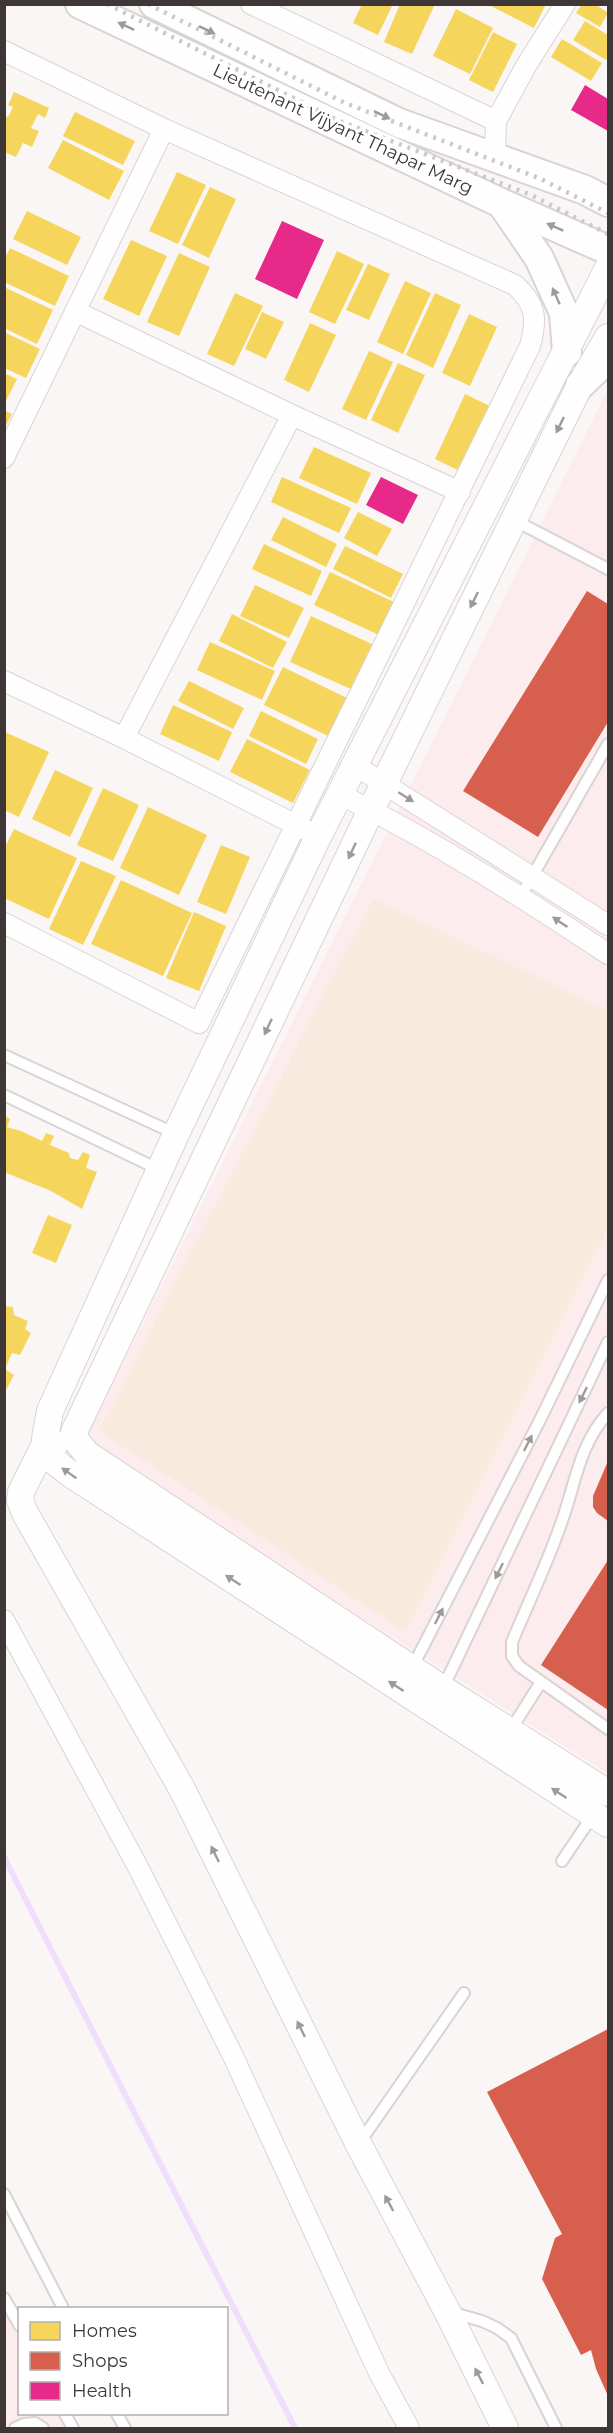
<svg xmlns="http://www.w3.org/2000/svg" width="613" height="2433" font-family="Montserrat,sans-serif">
<style>
.built{fill:#fdeced}
.green{fill:#f8eadc}
.homes{fill:#f6d55c}
.shops{fill:#d6604d}
.health{fill:#e7298a}
.lines{fill:none;stroke-linecap:round;stroke-linejoin:round}
.stream{stroke:#f1defc;stroke-width:6}
.service-casing{stroke:#dad3d3;stroke-width:14}
.minor-casing{stroke:#dad3d3;stroke-width:22}
.tertiary-casing{stroke:#dad3d3;stroke-width:28}
.secondary-casing{stroke:#dad3d3;stroke-width:32}
.service{stroke:#fefefe;stroke-width:10}
.minor{stroke:#fefefe;stroke-width:20}
.tertiary{stroke:#fefefe;stroke-width:26}
.secondary{stroke:#fefefe;stroke-width:28}
.rail{stroke:#cbc9c9;stroke-width:4.5;stroke-dasharray:3 6;stroke-linecap:butt}
.oneway{fill:#9e9a9a}
.labels{text-anchor:middle;stroke-width:6;stroke-linejoin:round;paint-order:stroke}
.street-label{font-size:18px;fill:#3f3636;stroke:#fff}
</style>
<rect width="100%" height="100%" fill="#fbf6f6"/>
<!-- built -->
<path class="built" d="M608 389V1774L84 1441Z
M4 2311 19 2340 20 2414H58L65 2428H5Z"/>
<!-- green -->
<path class="green" d="M373 899 608 1011V1228L406 1632 99 1431Z"/>
<!-- homes -->
<path class="homes" d="M362 4H393L378 35 353 23Z
M400 4H435L412 54 384 42Z
M487 4H546L534 28Z
M582 4H595L608 13 600 27 576 13Z
M456 9 493 28 470 74 433 56Z
M585 21 608 35V55L606 60 573 40Z
M493 32 517 44 493 92 469 80Z
M562 39 602 63 591 81 551 57Z
M14 92 49 108 45 118 38 114 31 128 39 131 32 147 23 143 16 157 4 152V116L8 117 13 107 8 105Z
M75 112 135 141 123 165 63 136Z
M63 140 124 171 109 200 48 168Z
M177 172 206 185 178 244 149 231Z
M210 187 236 199 209 258 182 245Z
M27 211 81 237 67 265 13 239Z
M131 240 167 256 139 316 103 299Z
M10 248 69 276 55 306 4 282V260Z
M337 251 364 264 335 324 309 312Z
M179 253 210 267 179 336 147 322Z
M368 264 390 274 369 320 346 310Z
M405 281 431 293 403 354 377 342Z
M4 287 53 310 37 344 4 328Z
M235 293 263 306 234 366 207 354Z
M435 293 461 305 433 368 406 355Z
M262 312 284 322 266 359 245 349Z
M469 314 497 327 470 386 442 373Z
M310 323 336 335 309 392 284 380Z
M4 332 40 349 26 378 4 368Z
M369 351 393 362 366 420 342 409Z
M398 363 425 375 398 433 371 420Z
M4 373 17 379 4 405Z
M465 394 496 409 466 474 435 459Z
M4 410 12 414 4 429Z
M314 447 371 473 357 504 299 478Z
M282 477 351 508 339 533 271 502Z
M358 512 392 529 377 556 344 538Z
M283 517 337 544 326 567 271 540Z
M264 544 322 571 311 596 252 569Z
M345 546 403 574 391 598 333 569Z
M330 572 394 602 379 635 314 605Z
M255 585 304 608 289 638 240 616Z
M232 614 287 642 273 668 219 641Z
M311 616 374 645 353 690 290 662Z
M210 642 275 671 262 700 197 670Z
M283 667 347 698 328 736 264 705Z
M189 681 244 708 233 729 178 701Z
M173 705 232 732 219 761 160 734Z
M261 711 318 739 306 764 249 736Z
M5 732 49 752 19 817 4 810Z
M247 739 310 770 293 803 230 772Z
M55 770 93 788 70 837 32 819Z
M103 788 139 805 113 861 77 845Z
M148 807 207 835 179 895 120 868Z
M14 829 77 858 49 919 4 898V849Z
M221 845 250 857 226 914 197 902Z
M81 861 116 876 83 945 49 929Z
M121 880 192 913 163 976 91 944Z
M194 912 226 926 199 991 166 978Z
M4 1115 10 1119 7 1127 21 1131 42 1141 46 1133 54 1136 50 1145 69 1153 70 1158 78 1160 83 1152 90 1155 86 1168 97 1172 82 1209 51 1191 4 1172Z
M48 1215 72 1225 56 1263 32 1253Z
M4 1306 13 1307 14 1315 28 1321 25 1329 31 1333 20 1355 12 1353 5 1369 14 1375 4 1394Z"/>
<!-- shops -->
<path class="shops" d="M587 591 608 604V722L538 837 463 791Z
M608 1461V1521L597 1513 593 1507V1496Z
M608 1560V1710L541 1665Z
M608 2029V2396L596 2369 591 2350 581 2355 542 2279 555 2238 562 2234 487 2092Z"/>
<!-- health -->
<path class="health" d="M585 85 608 99V131L571 110Z
M282 221 324 240 297 299 255 279Z
M381 477 418 495 403 524 366 505Z"/>
<g class="lines">
<!-- stream -->
<path class="stream" d="M4 1857 295 2428"/>
<defs>
<path id="service" d="M514 520 608 569
M521 896 608 744
M4 1055 176 1134
M4 1095 160 1170
M608 1413C580 1444 576 1480 563 1518 549 1560 529 1601 512 1642V1656L519 1666 608 1729
M412 1668 540 1420 608 1280
M443 1688 608 1342
M510 1731 541 1682
M562 1861 593 1815
M360 2142 464 1993
M4 2194 63 2308
M4 2298 20 2326
M450 2312 482 2321 497 2328 511 2338 556 2428
M65 2414 73 2428
M117 2414 125 2428
M15 2428 24 2424 35 2423 43 2428"/>
<path id="minor" d="M251 4 496 121 495 157
M4 51 164 129 515 285C537 305 537 320 530 346L199 1023 4 923
M496 121 526 66 565 4
M77 312 292 415 460 492
M4 458 164 129
M4 681 124 738 308 831
M124 738 292 415
M356 766 608 925
M341 795C434 841 522 897 608 954
M4 1620 138 1867 234 2058 379 2373 409 2428"/>
<path id="tertiary" d="M608 268 318 837 176 1134 50 1411C43 1451 38 1450 72 1475L608 1824
M608 337 580 385 371 810 74 1432 75 1439 87 1454 443 1689 608 1793
M55 1444 44 1446 21 1492 20 1500 25 1513 182 1789 359 2145 447 2311 505 2428"/>
<path id="secondary" d="M80 4 501 203 608 250
M154 4 399 123 585 190 608 202
M502 204 539 258 564 313 567 352
M580 385 608 358"/>
</defs>
<!-- service casing -->
<use href="#service" class="service-casing"/>
<!-- minor casing -->
<use href="#minor" class="minor-casing"/>
<!-- tertiary casing -->
<use href="#tertiary" class="tertiary-casing"/>
<!-- secondary casing -->
<use href="#secondary" class="secondary-casing"/>
<!-- service -->
<use href="#service" class="service"/>
<!-- minor -->
<use href="#minor" class="minor"/>
<!-- tertiary -->
<use href="#tertiary" class="tertiary"/>
<!-- secondary -->
<use href="#secondary" class="secondary"/>
<!-- rail -->
<path class="rail" d="M107 4 337 120 531 195 608 234
M148 4 345 103 539 178 608 213"/>
</g>
<!-- one-way arrows -->
<defs><path id="oneway-solid" d="M-6-.8H1V-3.2L6.5 0L1 3.2V.8H-6Z" transform="scale(1.5)"/></defs>
<g class="oneway">
<use href="#oneway-solid" transform="translate(126 26) rotate(-155)"/>
<use href="#oneway-solid" transform="translate(207 30) rotate(26)"/>
<use href="#oneway-solid" transform="translate(382 115) rotate(26)"/>
<use href="#oneway-solid" transform="translate(555 227) rotate(-156)"/>
<use href="#oneway-solid" transform="translate(556 296) rotate(-114)"/>
<use href="#oneway-solid" transform="translate(560 425) rotate(116)"/>
<use href="#oneway-solid" transform="translate(474 600) rotate(116)"/>
<use href="#oneway-solid" transform="translate(406 797) rotate(32)"/>
<use href="#oneway-solid" transform="translate(352 851) rotate(115)"/>
<use href="#oneway-solid" transform="translate(560 922) rotate(-146)"/>
<use href="#oneway-solid" transform="translate(268 1027) rotate(115)"/>
<use href="#oneway-solid" transform="translate(583 1395) rotate(116)"/>
<use href="#oneway-solid" transform="translate(528 1443) rotate(-63)"/>
<use href="#oneway-solid" transform="translate(69 1473) rotate(-145)"/>
<use href="#oneway-solid" transform="translate(499 1571) rotate(116)"/>
<use href="#oneway-solid" transform="translate(233 1580) rotate(-147)"/>
<use href="#oneway-solid" transform="translate(439 1616) rotate(-63)"/>
<use href="#oneway-solid" transform="translate(396 1686) rotate(-147)"/>
<use href="#oneway-solid" transform="translate(559 1793) rotate(-147)"/>
<use href="#oneway-solid" transform="translate(215 1854) rotate(-116)"/>
<use href="#oneway-solid" transform="translate(301 2029) rotate(-116)"/>
<use href="#oneway-solid" transform="translate(389 2203) rotate(-118)"/>
<use href="#oneway-solid" transform="translate(479 2376) rotate(-117)"/>
</g>
<g class="labels">
<!-- street labels -->
<g class="street-label">
<text transform="translate(343 129) rotate(25)" y="6">Lieutenant Vijyant Thapar Marg</text>
</g>
</g>
<!-- border -->
<rect width="613" height="2433" fill="none" stroke="#3f3636" stroke-width="12"/>
<!-- legend -->
<rect x="18" y="2307" width="210" height="108" fill="#ffffff" stroke="#b2afaf" stroke-width="1.5"/>
<rect x="30" y="2322" width="30" height="18" fill="#f6d55c" stroke="#b2afaf" stroke-width="1.5"/>
<text x="72" y="2337" font-size="18" fill="#3f3636">Homes</text>
<rect x="30" y="2352" width="30" height="18" fill="#d6604d" stroke="#b2afaf" stroke-width="1.5"/>
<text x="72" y="2367" font-size="18" fill="#3f3636">Shops</text>
<rect x="30" y="2382" width="30" height="18" fill="#e7298a" stroke="#b2afaf" stroke-width="1.5"/>
<text x="72" y="2397" font-size="18" fill="#3f3636">Health</text>
</svg>
